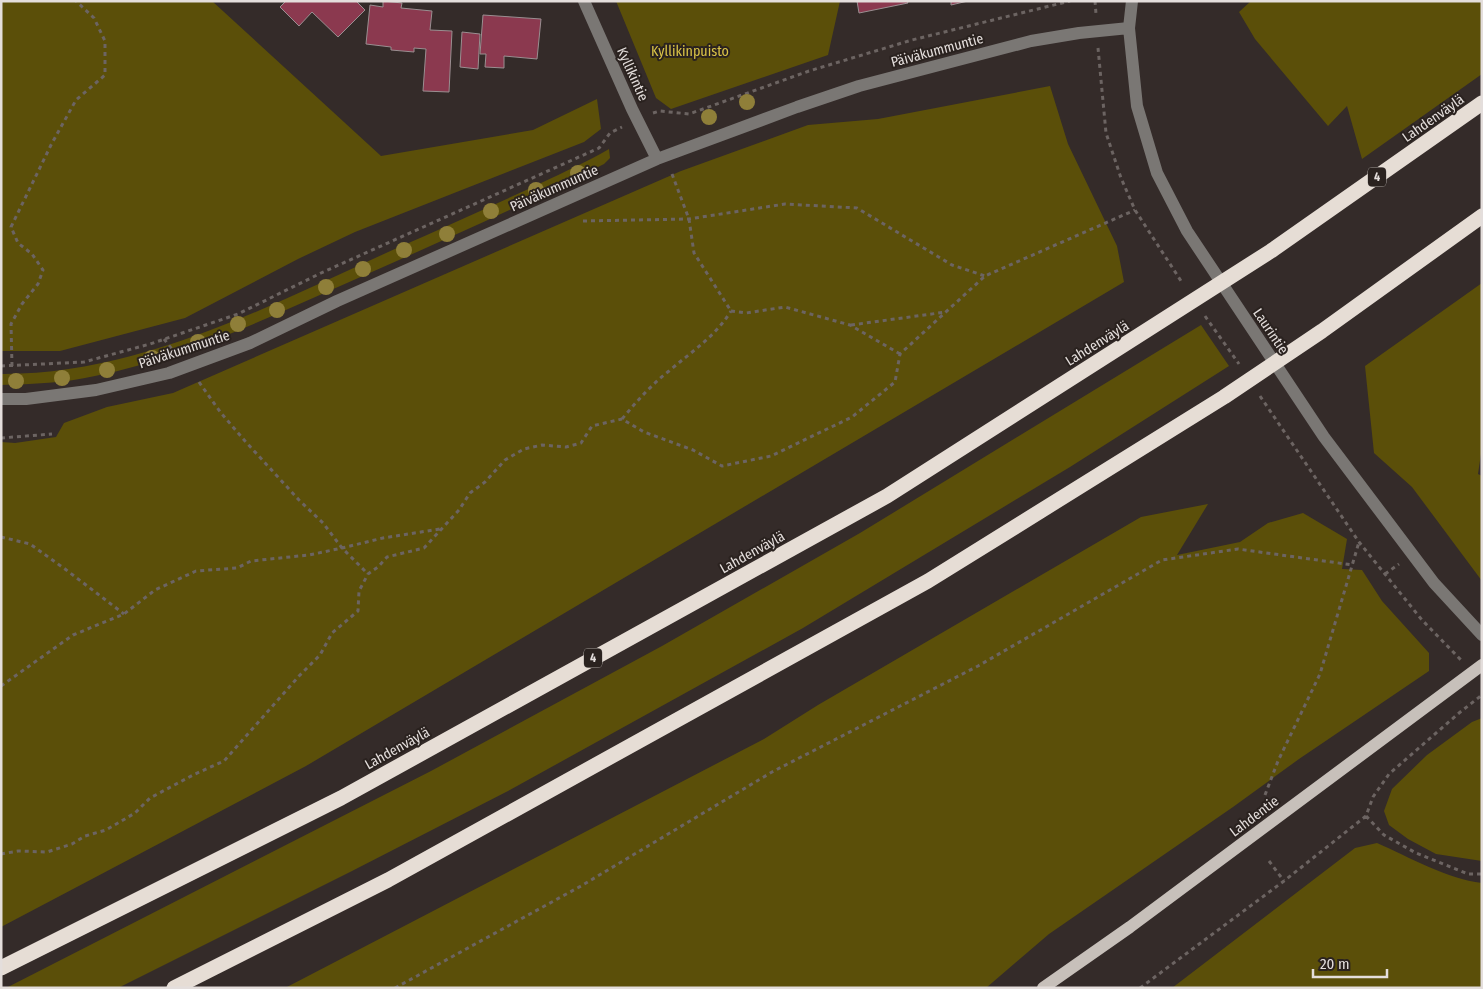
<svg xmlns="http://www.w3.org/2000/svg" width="1483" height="989" font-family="'Fira Sans Condensed',sans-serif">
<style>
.green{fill:#5b4f09}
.building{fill:#8b394f;stroke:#9a8f91}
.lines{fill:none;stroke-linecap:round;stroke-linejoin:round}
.path{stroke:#6c6462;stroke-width:3;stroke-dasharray:4 4;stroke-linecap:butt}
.minor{stroke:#7a7774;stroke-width:12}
.major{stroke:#c7c0ba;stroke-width:12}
.highway{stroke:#e6ddd5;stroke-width:15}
.tree{fill:#8f7f39}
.labels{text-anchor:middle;stroke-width:4;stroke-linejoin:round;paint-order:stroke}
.shield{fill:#2a221f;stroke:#aca6a3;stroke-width:1}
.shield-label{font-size:12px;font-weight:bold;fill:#e4dedc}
.street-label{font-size:14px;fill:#e4dedc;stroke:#2a221f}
.park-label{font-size:14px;fill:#dac346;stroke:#2a221f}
</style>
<rect width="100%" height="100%" fill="#342b29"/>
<!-- green -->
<path class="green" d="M1 1H212L381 156 533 130 597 99 601 129 584 142 355 232 298 259 185 318 60 351H1Z
M616 1H840L828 55 671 109 656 98Z
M1251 1H1482V74L1362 159 1347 106 1328 126 1255 39 1239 12Z
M1050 86 1068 144 1117 246 1124 282 306 766 1 927V442L15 443 56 437 64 423 107 407 173 393 681 171 808 125 878 119Z
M609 149 610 158 604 164C520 207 433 245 347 283 265 319 184 358 95 376 65 383 33 384 1 385V374C140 375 273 304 397 248 445 227 494 205 541 183 564 172 587 162 609 149Z
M1482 283V447L1478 474 1482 476V581L1412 487 1374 453 1365 366Z
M1201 325 1229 366 1070 467 803 628 508 791 352 871 118 988H6L431 771 662 646 860 533Z
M1208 504 1177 555 1240 542 1268 523 1303 513 1347 539 1342 569 1362 570 1382 601 1429 653V671L1299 759 1233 807 1049 934 986 988H285L764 739 818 705 1141 517Z
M1482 718V861L1436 854 1408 839 1389 825 1384 811 1392 789 1427 755 1472 722Z
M1377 843C1409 857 1447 879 1482 883V988H1172L1355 848Z"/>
<!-- building -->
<path class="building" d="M286 1H356L365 10 338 37 312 12 299 26 280 7Z
M383 1 402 3 401 8 432 11 430 30 452 31 449 92 423 91 426 49 414 48V52L391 50V47L366 44 370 5 383 7Z
M857 1H907L908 3 859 13Z
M951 1H968L951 5Z
M483 15 541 19 537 59 504 56V68L485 67 486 54H480Z
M462 32 480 34 478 69 460 67Z"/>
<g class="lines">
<!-- path -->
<path class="path" d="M1095 1 1096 14
M1098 48 1106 133 1121 178 1135 210 1183 284
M653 113 660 111 689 114 809 71 912 40 1070 1
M672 174 689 219 694 253 731 311
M583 221 689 219 785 204 857 208 952 265 985 276
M731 311 746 313 785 307 850 325 900 354
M1205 316 1239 364
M851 325 946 312
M164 339 174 352
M1 366 84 362 150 344 238 314 321 273 599 148 610 133 622 127
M12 366 11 324 22 304 38 284 43 270 32 254 18 243 11 227 51 145 76 100 105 75V41L94 18 76 1
M199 382 221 413 245 441 299 500 323 523 342 548 368 574
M1260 396 1359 542 1422 620 1461 660
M622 419C637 401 651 385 669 371 692 351 714 338 731 311
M1 438 52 434
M1 537 30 544 65 569 124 614
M1385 574 1399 564
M1 686 73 635 124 614 155 590 196 571 237 568 251 561 309 555 342 548 383 538 440 529
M1265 795 1278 761 1320 674 1359 542
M1366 816 1384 835 1416 853 1468 874H1482
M1 854 18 851 47 852 72 844 85 836 106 830 135 813 150 798 195 774 224 761 299 676 320 655 332 633 358 611 359 591 368 574 378 567 387 557 424 548 459 510 470 493 485 482 505 460 524 449 542 445 566 447 581 443 592 426 622 419 644 432 693 450 722 466 771 456 852 417 895 382 900 354 985 276 1135 210
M1269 861 1284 881
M395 988 581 886 772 772 978 666 1162 560 1238 549 1353 565
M1140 988 1284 881 1366 816 1373 797 1389 774 1459 713 1482 695"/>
<!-- minor -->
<path class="minor" d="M584 1 632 109 657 159
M1132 1 1129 28 1137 106 1157 173 1187 231 1324 437 1434 583 1482 635
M1 399H26L96 390 169 373 250 343 337 301 657 159 797 107 859 86 1031 41 1079 33 1129 28"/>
<!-- major -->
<path class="major" d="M1043 988 1130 927 1482 665"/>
<!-- highway -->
<path class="highway" d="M1 968 341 798 887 496 1271 251 1482 103
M174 988 388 880 928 581 1224 397 1322 331 1482 216"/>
</g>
<!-- trees -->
<g class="tree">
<circle cx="747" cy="102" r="8"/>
<circle cx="709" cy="117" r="8"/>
<circle cx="578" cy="173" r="8"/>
<circle cx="536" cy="190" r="8"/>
<circle cx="491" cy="211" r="8"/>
<circle cx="447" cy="234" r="8"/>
<circle cx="404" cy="250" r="8"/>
<circle cx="363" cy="269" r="8"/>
<circle cx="326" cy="287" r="8"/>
<circle cx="277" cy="310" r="8"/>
<circle cx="238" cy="324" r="8"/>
<circle cx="198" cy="342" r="8"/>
<circle cx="152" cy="358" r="8"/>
<circle cx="107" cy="370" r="8"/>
<circle cx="62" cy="378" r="8"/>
<circle cx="16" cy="381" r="8"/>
</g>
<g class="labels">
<!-- shield labels -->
<g class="shield">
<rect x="1368" y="167.5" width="18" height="19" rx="4"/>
<rect x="584" y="648.5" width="18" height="19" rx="4"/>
</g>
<g class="shield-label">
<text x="1377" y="181">4</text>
<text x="593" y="662">4</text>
</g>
<!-- street labels -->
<g class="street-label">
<text transform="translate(937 50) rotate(-15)" y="5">Päiväkummuntie</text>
<text transform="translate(633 74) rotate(66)" y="5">Kyllikintie</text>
<text transform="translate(1433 118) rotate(-35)" y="5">Lahdenväylä</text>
<text transform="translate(554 188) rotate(-24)" y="5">Päiväkummuntie</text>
<text transform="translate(1271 331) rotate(56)" y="5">Laurintie</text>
<text transform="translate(1097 343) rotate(-32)" y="5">Lahdenväylä</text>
<text transform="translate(184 349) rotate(-18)" y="5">Päiväkummuntie</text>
<text transform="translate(752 552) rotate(-29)" y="5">Lahdenväylä</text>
<text transform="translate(397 748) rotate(-29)" y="5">Lahdenväylä</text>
<text transform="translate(1254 816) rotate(-37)" y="5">Lahdentie</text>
</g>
<!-- park labels -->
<g class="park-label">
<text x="690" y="56">Kyllikinpuisto</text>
</g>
</g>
<!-- border -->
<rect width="1483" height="989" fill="none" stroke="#e4dedc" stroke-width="5"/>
<!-- scale -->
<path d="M1313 969v8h74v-8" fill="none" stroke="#e4dedc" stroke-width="2.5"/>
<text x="1320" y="969" font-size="15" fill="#e4dedc" stroke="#2a221f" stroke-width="4" paint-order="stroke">20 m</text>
</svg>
